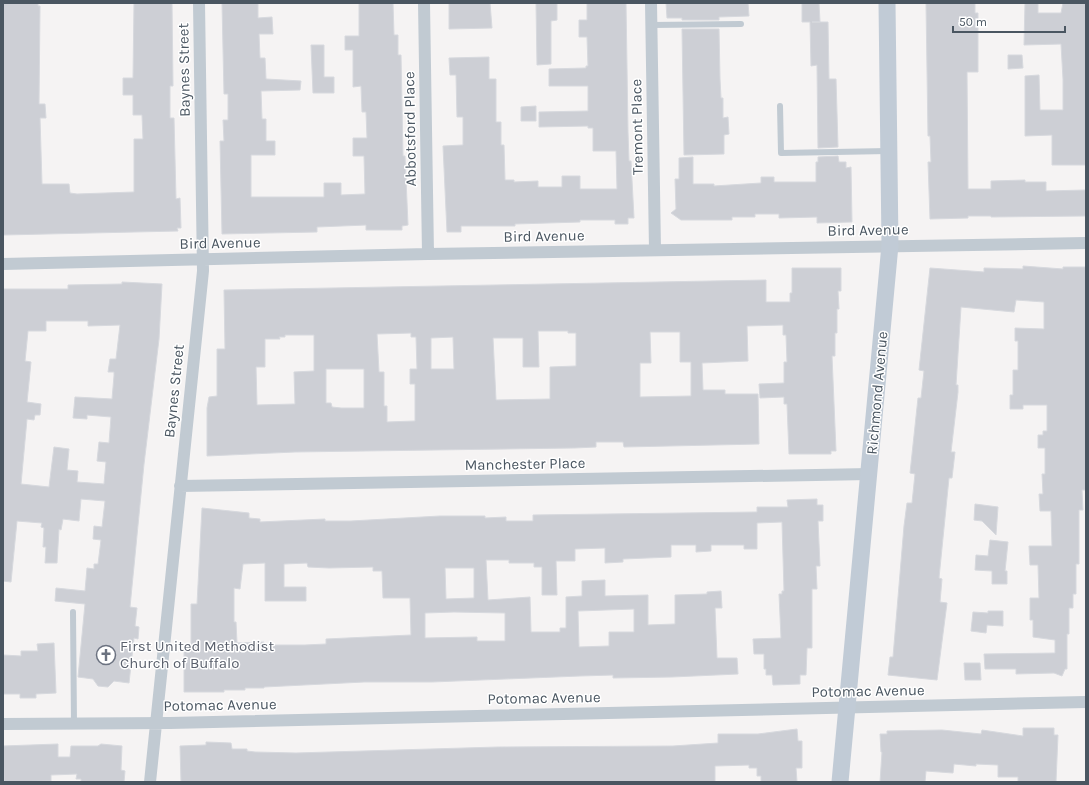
<svg xmlns="http://www.w3.org/2000/svg" width="1089" height="785" font-family="Karla,sans-serif">
<style>
.building{fill:#cdcfd5;stroke:#d7d9de;fill-rule:evenodd}
.lines{fill:none;stroke-linecap:round;stroke-linejoin:round}
.lane{stroke:#c1cad2;stroke-width:6}
.street{stroke:#c1cad2;stroke-width:12}
.secondary{stroke:#c1cbd6;stroke-width:17}
.labels{text-anchor:middle;stroke-width:3;stroke-linejoin:round;paint-order:stroke}
.street-label{font-size:15px;fill:#4a5661;stroke:#fff}
.worship-label{font-size:15px;fill:#5b616d;stroke:#fff;text-anchor:start}
</style>
<rect width="100%" height="100%" fill="#f5f3f3"/>
<!-- building -->
<path class="building" d="M3 3H38V6H40L39 104H45L46 118H40L42 184H69L70 193 77 194 134 192V139H143L142 115H133V95H123V78H133L134 3H172L173 86H170V118H174L176 199 180 198 181 228H177L178 231 3 235Z
M222 3H258V18L272 17 273 34H259L260 58H265L266 79 301 81 300 90 261 91 262 119H266V141H275V155H251V197H324V183H341V195L365 194 364 156H353V138H367L366 112H362L361 86 353 87V50H345V36H359V3H393L394 35H398V55H401L403 156H405L408 225 402 226V230H366V225L317 227V232L222 234 220 141H224L223 120H228V94H224Z
M449 3H490L492 28 449 29Z
M536 3H557V20L551 21V64L537 65Z
M587 3H626L628 132 629 161H631L634 218H628V224H615V220H580V222L515 224V226H461V232H447L443 146 463 145V117H457L456 75H450L449 58 489 57V79H496V122H501V145H504L505 180H514V182L538 181V187H562V176H580V189H617L616 151H593V128H588V126L539 127V112L588 111V86H549V69L586 68V66H588L587 37H579V20H587Z
M666 3H748L749 16 719 17V20H682V18H667Z
M802 3H819L820 22H812H828L829 79H836L838 147 818 148 817 65 811 66 810 22H802Z
M926 3H975V13H978V72H967L968 189H991V181L1025 180V182H1046V191L1086 190V216L991 217V216H968V218L930 219 928 162H931L930 136H928Z
M1025 3H1038V13H1061L1063 3H1086V165H1052V135L1025 136V76L1039 75 1040 110H1063V79L1061 44 1024 45Z
M682 29H719L720 79 721 98H723V118L728 117 729 134 724 135V154L684 155Z
M311 45H324V77H334V93H313Z
M1008 55H1022L1023 68 1008 69Z
M536 106V121H521V107Z
M838 156 839 162H846V168L851 167 852 222 817 223V217L779 218V214H755V217H732V220H681L671 213 676 209 675 179H679V158L693 157V184H714V186L761 183V177H774V182H816V162H818V157Z
M1023 266 1063 269V267H1086V490H1082L1083 510H1079V564H1076V594H1073V608H1069V634H1067V669H1065L1062 676 1054 673 1016 674V669H985L984 654 1055 653V640L1033 637V620H1030V598H1039L1038 565H1030L1029 546H1052L1051 511H1040L1039 494H1043L1042 474H1045V448H1038V435H1043V431H1047V405H1023V409H1010V395H1013V370H1018V341H1015V328L1044 329V302L1016 300 1014 312 961 307 956 385H958V392L951 452H955L952 478H949L939 578 942 579 940 602 947 603 937 680 888 675 890 657H893L904 526 907 503H912L915 474 910 473 918 398H921L924 371 919 370 930 268 984 272V268L1023 269Z
M792 268H841V291H838L839 309H837V333H835V356H832L836 451H831V454H789L787 404H784V397L760 398 759 384 784 383V362H787L786 335H783V325L747 326 748 361 702 363 703 390H725V394H758L759 444 624 447 623 442H596V447L574 448 295 452 207 456V408L209 397 217 396V349H225L224 290 766 280V302H790V293H792ZM538 331H568V333H576V366L550 367V399L496 400 493 338H523V367H539ZM650 332H680V362H691V396L640 397V363H651ZM411 333V337H416L417 369H410V384H415V421L387 422V406H384V372H379L377 334ZM285 335H314V371L294 372 295 404 257 405 256 367H265V339H280L279 337H285ZM453 337 454 369H431V338ZM326 369H364V408H341L332 407 331 403H326Z
M122 282 162 284 159 339 144 464 130 607 137 608 135 626 139 627 138 639 134 638 129 683 114 681 108 687 98 686 93 679 78 677 85 604 55 601 56 588 85 591 87 568 94 569V564H98L101 540 93 539 94 526 102 527 105 501 81 499 79 521 63 519 61 530 59 529 57 563H45L46 547H43L44 528 41 527 42 523 17 521 11 582 3 581V289H68V285L122 284ZM46 321H88V326L120 325 116 359H110L108 372H114V376L112 399 75 397 73 418 87 419V415L111 417 109 443 99 442 97 461 106 462 104 484 77 482 78 471 67 470 69 449 54 447 49 487 21 484 27 419 34 420 35 415H40L41 404 27 402 31 362 25 361 28 331H46Z
M817 499V505H823V521H818L820 566H816L817 589H812V648H807L806 675H800V684L773 685 772 675H766V669H764V654H754L753 639 781 638 779 594H782V591H784L782 522 757 523V549H744V545H711V551L696 552V545H671V557L623 559V562L605 563V548L575 549V561H556L557 595H542V567H534V563H509V560H486L488 600 530 597 531 632H560V628H566V597L582 596V581L605 580V596L648 595V625L675 624V595L707 594V592L721 591 722 608H715L717 658H737L738 674 672 677 613 678V675L580 676 432 682H364L264 687V688H245V690H224V692H184V650H191V604H197L202 508 249 513V518L260 519V522L325 519V521H351L440 516H485V518L506 517V521H533V515L757 512V507H788L787 500ZM265 563V601H306V587H284V564L307 563 308 567 329 568 373 567V571H382L383 598H410L411 635 326 639V644L305 645H264V642L237 643 236 622H234V588L240 589 243 564ZM445 568H474V598L446 599ZM634 609V632H609V646L579 647 578 611ZM454 612 505 613V641H477V637L425 638V613Z
M975 504 998 507 996 535 982 521 974 520Z
M990 540 1008 542 1005 571H1007V584H992V571L975 570 976 555 988 556Z
M988 611H1003V626L987 625 986 633 971 631 973 612 988 613Z
M54 643 56 693 36 694V698H20V694H3V655L21 656V651H38L37 644Z
M964 663H980L981 680H965Z
M1023 728H1054V735H1058L1056 782H1018V777H998V765L976 764V766L954 764 953 773 926 771 925 782H880L882 752H881L880 734H887V731L942 730 981 734 982 730 1023 736Z
M797 729 798 741H802V768H796L797 782H761V776H757V768H749V765L715 766V782H181L180 746 206 745V742L231 743 232 749H247V751L255 752 296 753 498 747 673 746 718 743V734H758Z
M58 744V757H70L71 746H98L101 744 122 746 121 770 125 771 124 782H81V779H76L77 774 51 775V781L4 782 3 746Z"/>
<g class="lines">
<!-- lane -->
<path class="lane" d="M652 25 741 24
M780 106 781 153 888 151
M73 612 74 724"/>
<!-- street -->
<path class="street" d="M424 3 428 254
M651 3 655 250
M3 264 428 254 1086 243
M180 486 870 474
M3 724 170 723 1086 702
M150 782 203 271 199 3"/>
<!-- secondary -->
<path class="secondary" d="M840 782 890 245 887 3"/>
</g>
<!-- icons -->
<defs>
<symbol id="church-ring" viewBox="-11 -11 22 22"><circle r="9.5" fill="#fff" stroke="#6b7280" stroke-width="1.5"/><path d="M-1.2-6h2.4v3.5h3.3v2.4h-3.3V6h-2.4V-.1h-3.3v-2.4h3.3Z" fill="#6b7280"/></symbol>
</defs>
<g fill-rule="evenodd">
<use href="#church-ring" x="95" y="644" width="22" height="22"/>
</g>
<g class="labels">
<!-- street labels -->
<g class="street-label">
<text transform="translate(184 70) rotate(-91)" y="5">Baynes Street</text>
<text transform="translate(637 127) rotate(-91)" y="5">Tremont Place</text>
<text transform="translate(410 129) rotate(-91)" y="5">Abbotsford Place</text>
<text transform="translate(868 230) rotate(-1)" y="5">Bird Avenue</text>
<text transform="translate(544 236) rotate(-1)" y="5">Bird Avenue</text>
<text transform="translate(220 243) rotate(-1)" y="5">Bird Avenue</text>
<text transform="translate(174 391) rotate(-84)" y="5">Baynes Street</text>
<text transform="translate(877 393) rotate(-85)" y="5">Richmond Avenue</text>
<text transform="translate(525 464) rotate(-1)" y="5">Manchester Place</text>
<text transform="translate(868 691) rotate(-1)" y="5">Potomac Avenue</text>
<text transform="translate(544 698) rotate(-1)" y="5">Potomac Avenue</text>
<text transform="translate(220 705) rotate(-1)" y="5">Potomac Avenue</text>
</g>
<!-- worship labels -->
<g class="worship-label">
<text x="120" y="651">First United Methodist<tspan x="120" dy="17">Church of Buffalo</tspan></text>
</g>
</g>
<!-- border -->
<rect width="1089" height="785" fill="none" stroke="#4a5661" stroke-width="8"/>
<!-- scale -->
<path d="M953 26v6h112v-6" fill="none" stroke="#4a5661" stroke-width="2"/>
<text x="959" y="26" font-size="12" fill="#4a5661" stroke="#ffffff" stroke-width="3" paint-order="stroke">50 m</text>
</svg>
